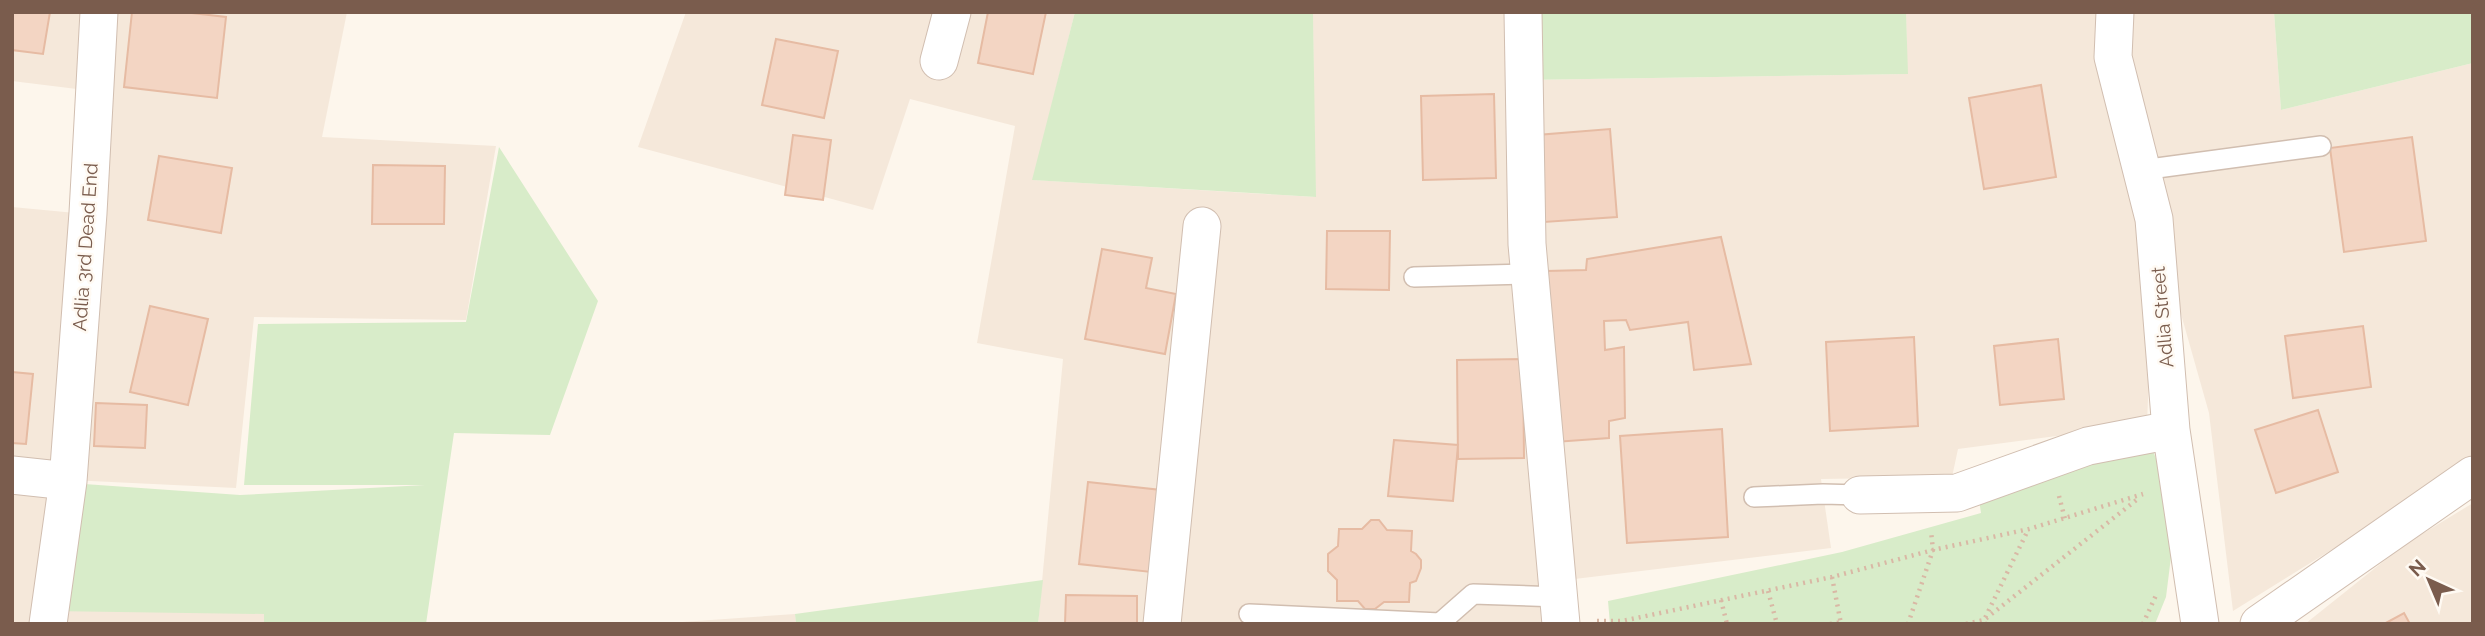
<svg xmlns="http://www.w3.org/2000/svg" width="2485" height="636" font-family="Raleway,sans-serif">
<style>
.residential{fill:#f5e8da}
.green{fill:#d8ecc9}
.building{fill:#f3d5c3;stroke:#e6bba3;stroke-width:2}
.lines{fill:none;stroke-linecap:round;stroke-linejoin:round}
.service-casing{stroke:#d1beb0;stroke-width:22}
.minor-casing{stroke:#d1beb0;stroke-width:39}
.path{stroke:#d9b8a5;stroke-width:4.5;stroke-dasharray:2 5;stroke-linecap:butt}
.service{stroke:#fff;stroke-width:19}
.minor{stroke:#fff;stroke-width:37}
.labels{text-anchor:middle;stroke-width:5;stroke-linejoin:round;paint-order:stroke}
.street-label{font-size:19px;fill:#7a5c4d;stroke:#fffaf3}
</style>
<rect width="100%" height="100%" fill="#fdf6ec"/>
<!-- residential -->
<path class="residential" d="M12 12H97L93 91 12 81Z
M101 12H347L322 137 496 146 466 320 254 317 236 488 70 480Z
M686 12H1075L1033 180 1315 197 1313 12H1523L1525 80 1907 74 1906 12H2274L2281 110 2473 63V462L2233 611 2209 413 2155 222 2147 424 1958 449 1952 477 1821 479 1831 548 1558 581 1561 624H1038L1063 359 977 343 1015 126 910 99 873 210 638 147Z
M12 207 86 214 65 484 264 614V624H12Z
M2473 503V624H2305L2404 545Z
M795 614 796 624H654Z"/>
<!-- green -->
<path class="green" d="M1075 12H1313L1316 197 1032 180Z
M1523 12H1906L1908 74 1524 80Z
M2274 12H2473V63L2281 110Z
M499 147 598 301 550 435 454 433 426 624H264V614L50 611 70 483 240 495 425 485H244L258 324 466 322Z
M2153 451 2166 484 2172 549 2166 597 2155 624H1610L1608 601 1842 552 1981 513 1978 493 2091 460Z
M1043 580 1038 624H796L795 614Z"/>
<!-- building -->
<path class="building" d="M12 12H50L43 54 12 50Z
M132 12H183L226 17 217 98 124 87Z
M988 12H1046L1033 74 978 63Z
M776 39 838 51 824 118 762 105Z
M2041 85 2056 177 1984 189 1969 98Z
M1494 94 1496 178 1423 180 1421 96Z
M1610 129 1617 217 1544 222 1537 135Z
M793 135 831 140 823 200 785 195Z
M2412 137 2426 241 2344 252 2330 148Z
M159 156 232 168 221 233 148 220Z
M373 165 445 166 444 224H372Z
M1327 231H1390L1389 290 1326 289Z
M1721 237 1751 364 1694 370 1688 322 1630 330 1626 320 1604 321 1605 350 1624 347 1625 418 1609 421V438L1555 442 1547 271 1586 270 1587 259Z
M1102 249 1152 258 1146 288 1176 294 1165 354 1085 339Z
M150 306 208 319 188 405 130 392Z
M2363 326 2371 387 2293 398 2285 336Z
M1914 337 1918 426 1830 431 1826 342Z
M2058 339 2064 399 2000 405 1994 346Z
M1523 359 1524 458 1458 459 1457 360Z
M12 372 33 374 26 444 12 443Z
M96 403 147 405 145 448 94 446Z
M2318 410 2338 472 2276 493 2255 430Z
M1722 429 1728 537 1627 543 1620 436Z
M1394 440 1458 445 1453 501 1388 496Z
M1088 482 1161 490 1151 572 1079 564Z
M1371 520H1379L1387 530 1412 531 1411 551 1416 554 1421 560V568L1416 581 1410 583 1409 602H1384L1375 609H1365L1358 601H1337V580L1328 571V554L1338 546 1339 529H1362Z
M1066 595 1137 596V624H1065Z
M2404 613 2410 624H2384Z"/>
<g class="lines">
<defs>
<path id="service" d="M2142 170 2321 146
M1414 277 1530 274
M1754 497 1823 494 1860 495
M1249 614 1440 623 1473 594 1559 597"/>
<path id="minor" d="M1523 12 1527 244 1561 624
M2115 12 2113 57 2154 219 2171 430 2200 624
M939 61 952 12
M12 475 68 481
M1860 495 1957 493 2088 446 2171 430
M48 624 68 481 88 213 99 12
M1162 624 1202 226
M2259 624 2473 475"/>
</defs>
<!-- service casing -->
<use href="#service" class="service-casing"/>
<!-- minor casing -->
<use href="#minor" class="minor-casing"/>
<!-- path -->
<path class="path" d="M2059 496 2065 519
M1832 577 1841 624
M1768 591 1777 624
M1721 600 1727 624
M1597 621H1622L1832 577 1933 550 2029 529 2143 494
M1830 624 1841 622
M1908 624 1933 550 1931 531
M1966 624 1984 620 2139 498
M1985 624 1984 620 2028 530
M2143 624 2157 593"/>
<!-- service -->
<use href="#service" class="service"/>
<!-- minor -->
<use href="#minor" class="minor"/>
</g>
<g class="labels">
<!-- street labels -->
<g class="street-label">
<text transform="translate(85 247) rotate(-86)" y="7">Adlia 3rd Dead End</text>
<text transform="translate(2162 317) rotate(-95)" y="7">Adlia Street</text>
</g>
</g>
<!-- border -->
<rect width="2485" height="636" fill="none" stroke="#7a5c4d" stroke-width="28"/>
<!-- north arrow -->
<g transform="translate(2429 580) rotate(316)" stroke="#fffaf3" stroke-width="5" paint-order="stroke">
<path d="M0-5L12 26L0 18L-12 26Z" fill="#7a5c4d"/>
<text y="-10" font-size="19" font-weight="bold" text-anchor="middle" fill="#7a5c4d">N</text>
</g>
</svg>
